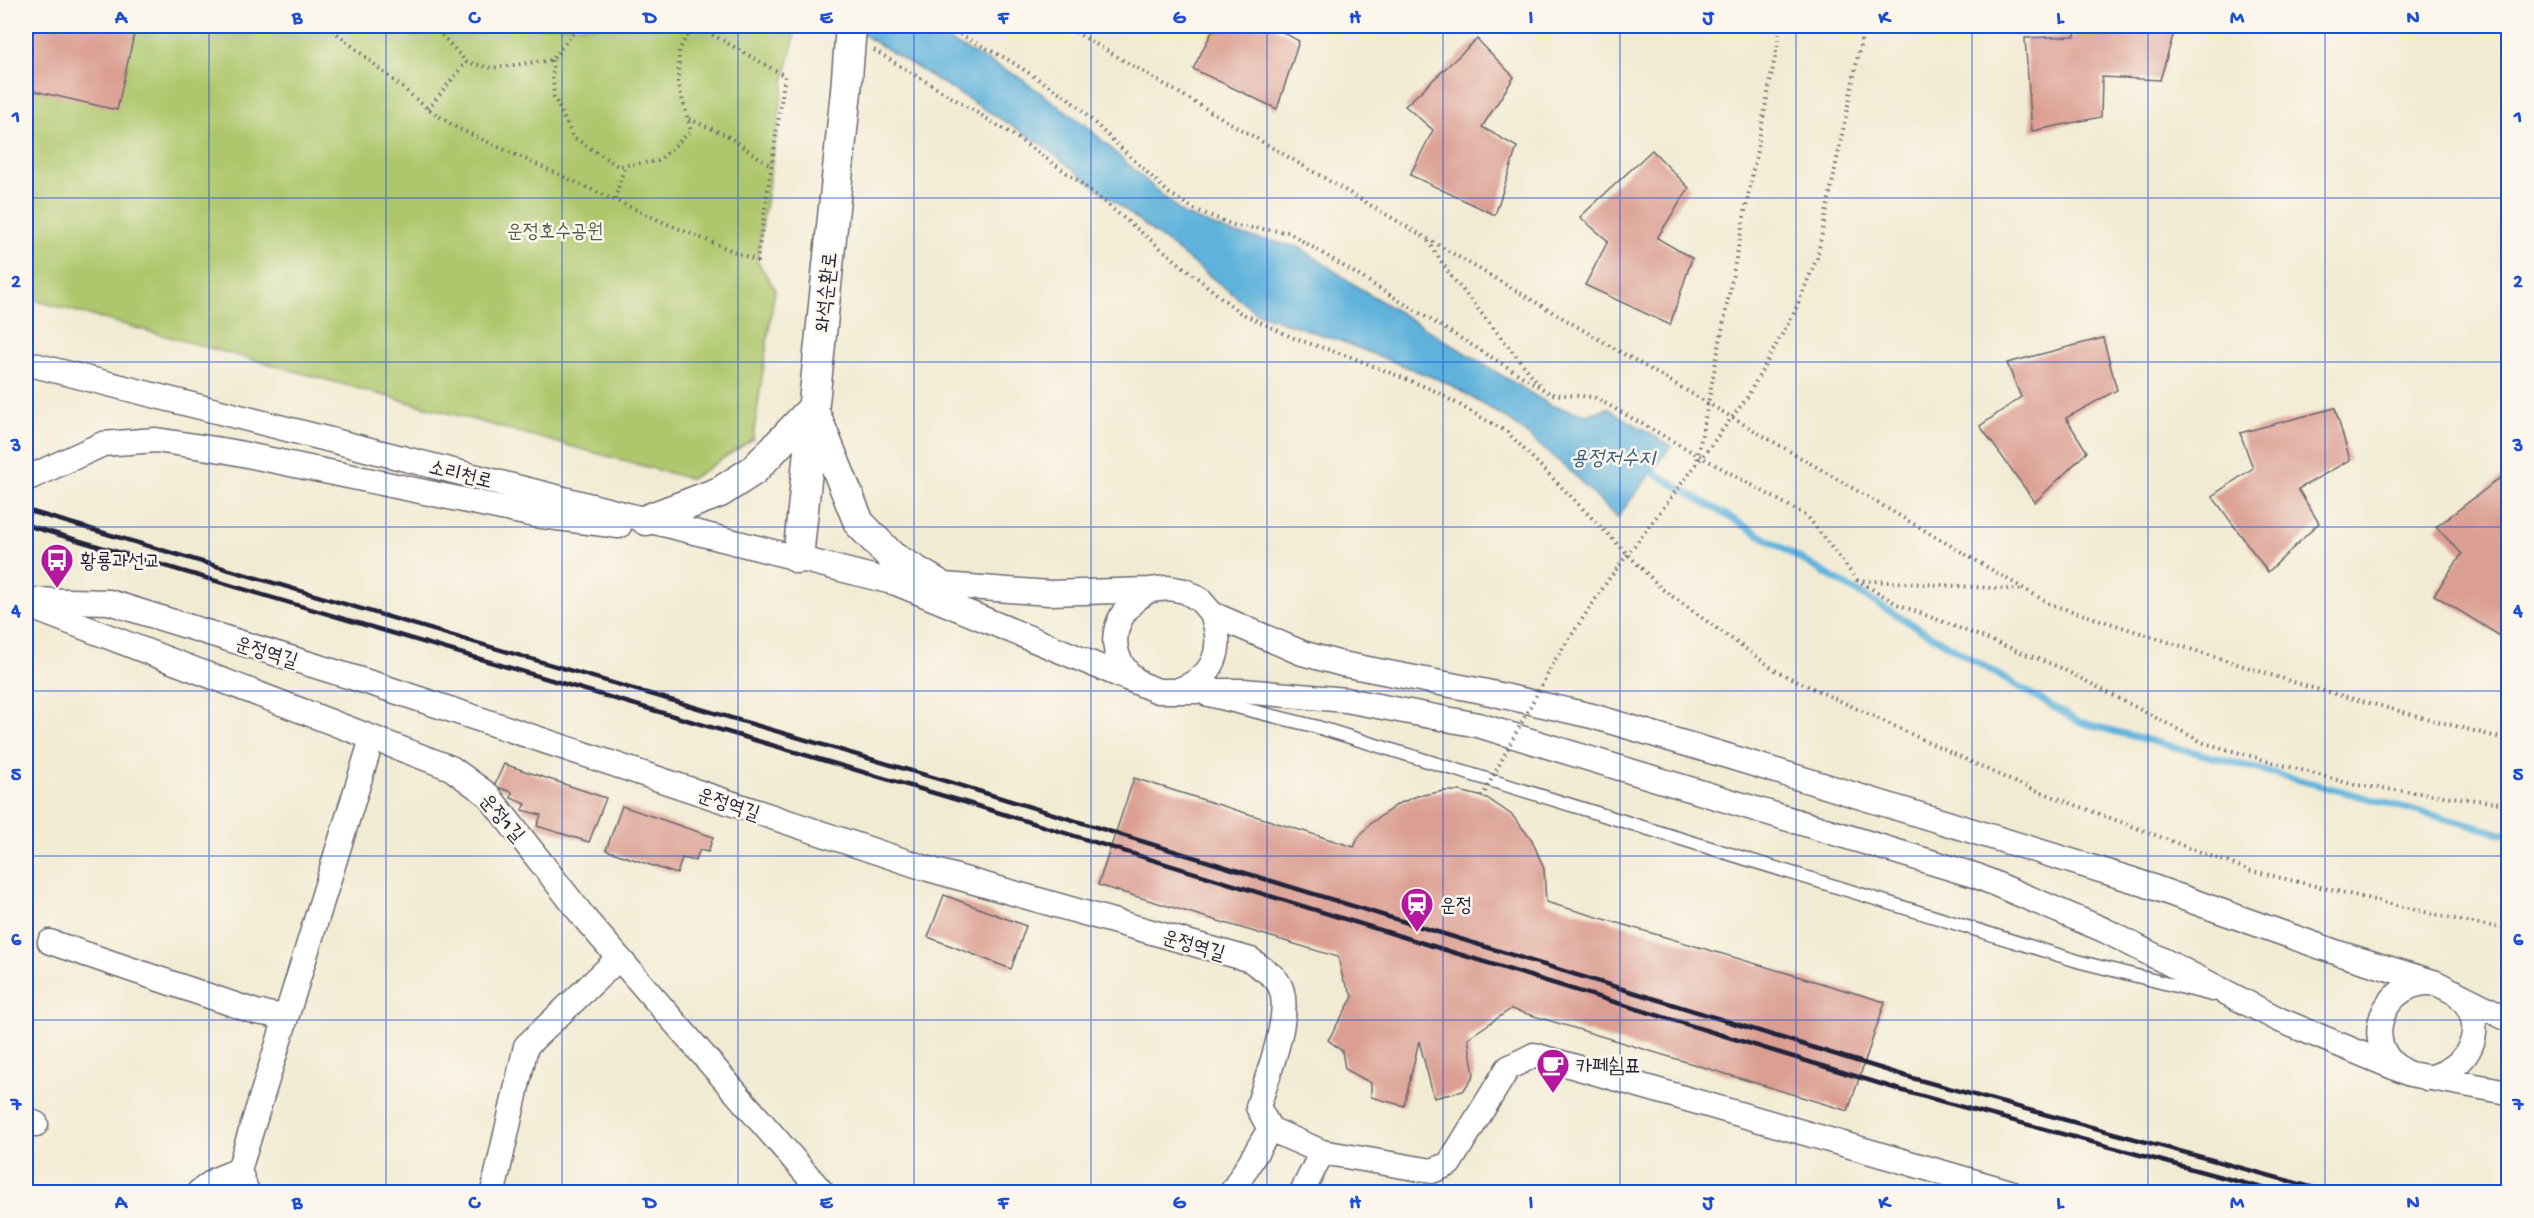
<svg xmlns="http://www.w3.org/2000/svg" width="2534" height="1218" font-family="'Gochi Hand','Poor Story',sans-serif">
<style>
.green{fill:#aec76c;stroke:#687454;stroke-width:1.5}
.water{fill:#5fb2db;stroke:#406a8b;stroke-width:1.5}
.lines{fill:none;stroke-linecap:round;stroke-linejoin:round}
.stream{stroke:#5fb2db;stroke-width:7}
.building{fill:#db9e92}
.service-casing{stroke:#6b6870;stroke-width:15}
.minor-casing{stroke:#6b6870;stroke-width:27}
.tertiary-casing{stroke:#6b6870;stroke-width:33}
.path{stroke:#6b6870;stroke-width:4;stroke-dasharray:1.5 4.5;stroke-linecap:butt}
.service{stroke:#fff;stroke-width:12}
.minor{stroke:#fff;stroke-width:24}
.tertiary{stroke:#fff;stroke-width:30}
.rail{stroke:#22223b;stroke-width:4.5}
.tertiary-bridge-casing{stroke:#6b6870;stroke-width:33;stroke-linecap:butt}
.path-bridge{stroke:#6b6870;stroke-width:4;stroke-dasharray:1.5 4.5;stroke-linecap:butt}
.tertiary-bridge{stroke:#fff;stroke-width:30}
.grid{fill:none;stroke:#1d4ed8;stroke-width:1.5;stroke-opacity:0.55}
.labels{text-anchor:middle;stroke-width:5;stroke-linejoin:round;paint-order:stroke}
.park-label{font-size:20px;fill:#535c4c;stroke:#fbf7ec}
.street-label{font-size:20px;fill:#22223b;stroke:#fbf7ec}
.poi-label{font-size:20px;fill:#22223b;stroke:#fbf7ec;text-anchor:start}
.water-label{font-size:21px;font-style:italic;fill:#3a5c7b;stroke:#fbf7ec}
.neatline{fill:none;stroke:#1d4ed8;stroke-width:2}
.grid-label{font-size:20px;text-anchor:middle;font-weight:bold;fill:#1d4ed8}
</style>
<rect width="100%" height="100%" fill="#fbf7ec"/>
<filter id="ink" filterUnits="userSpaceOnUse"><feTurbulence type="fractalNoise" baseFrequency=".0167" numOctaves="2"/><feDisplacementMap in="SourceGraphic" scale="12" xChannelSelector="R" yChannelSelector="G"/><feConvolveMatrix kernelMatrix="1 2 1 2 8 2 1 2 1" color-interpolation-filters="sRGB"/></filter>
<filter id="wash" filterUnits="userSpaceOnUse"><feTurbulence type="fractalNoise" baseFrequency=".008" numOctaves="4" result="noise"/><feDisplacementMap in="SourceGraphic" scale="24" xChannelSelector="R" yChannelSelector="G"/><feGaussianBlur stdDeviation="1.35" result="paint"/><feColorMatrix in="noise" values="0 0 0 0 0 0 0 0 0 0 0 0 0 0 0 0 0 1.4 0 .05"/><feComposite in="paint" operator="in"/></filter>
<g filter="url(#wash)">
<rect width="100%" height="100%" fill="#f2ebd3"/>
<!-- green -->
<path class="green" d="M26 26H797L785 76 757 261 775 289 753 439 691 479 26 298Z"/>
<!-- water -->
<path class="water" d="M849 26H920L1017 76 1084 124 1183 214 1232 233 1299 247 1361 289 1550 405 1587 415 1607 408 1671 446 1617 518 1569 470 1508 419 1447 383 1340 341 1257 313 1038 142Z"/>
<g class="lines">
<!-- stream -->
<path class="stream" d="M1644 467 2079 722 2508 835"/>
</g>
<g id="blocks">
<!-- building -->
<path class="building" d="M26 26H115L135 30 117 110 26 89Z
M1215 26H1272L1299 41 1277 109 1193 69Z
M2076 26H2164L2175 29 2160 80 2102 77 2101 117 2032 131 2025 38 2075 36Z
M1477 39 1514 77 1482 127 1517 147 1495 215 1410 175 1433 130 1405 106Z
M1652 150 1689 188 1657 238 1692 258 1670 325 1585 285 1608 241 1580 217Z
M2103 338 2117 390 2066 418 2087 452 2035 502 1980 426 2021 397 2007 363Z
M2335 408 2350 460 2298 489 2319 523 2268 572 2212 496 2253 468 2240 433Z
M2508 472V641L2434 595 2462 554 2436 527Z
M504 764 606 798 589 842 537 826 541 815 522 810 526 804 511 798 512 792 494 786Z
M1134 778 1354 847 1358 838 1371 823 1398 804 1417 796 1444 791H1460L1487 798 1512 815 1532 840 1544 869 1546 902 1885 1002 1848 1111 1511 1009 1468 1038 1474 1075 1463 1091 1434 1098 1419 1041 1404 1106 1371 1097V1083L1345 1069 1342 1051 1328 1040 1353 997 1343 979 1338 957 1098 885Z
M622 806 713 837 708 852 700 850 695 861 682 858 677 874 606 850Z
M944 895 1026 926 1011 969 928 937Z"/>
</g>
</g>
<g filter="url(#ink)">
<use href="#blocks" fill-opacity="0" stroke="#6b6870" stroke-width="1.5"/>
<g class="lines">
<defs>
<path id="service" d="M1204 699 1314 726 2081 962 2212 995"/>
<path id="minor" d="M26 363 896 583 1158 691H1243L1346 700 1478 725 1977 876 2104 930 2280 1020 2410 1074 2508 1092
M26 479 103 444 156 440 228 451 535 515 619 526
M918 583 1049 593 1150 590 1168 588 1185 591 1200 600 1212 614 1302 653 1342 664 1482 691 1592 716 1724 755 2133 880 2341 954 2436 983 2508 1019
M26 600 109 602 377 685 925 868 1251 960C1259 967 1271 973 1277 981 1297 1006 1266 1078 1258 1107L1270 1129 1322 1152 1432 1171 1449 1164 1508 1068 1534 1055 2010 1192
M31 607 451 768 488 795 586 920 822 1192
M1138 682C1101 653 1112 610 1150 590
M1176 691C1215 678 1225 650 1212 614
M50 942 256 1012 286 1017
M2400 1069C2359 1043 2384 981 2431 983
M2427 1078C2470 1070 2493 1024 2455 992
M26 1120 36 1124
M239 1170 372 739
M199 1192 217 1179 239 1170 247 1192
M493 1192 526 1046 619 958
M1232 1192 1270 1129
M1302 1192 1322 1152"/>
<path id="tertiary" d="M815 414 859 523 892 557 936 583
M646 520 720 492 754 470 813 408
M798 558 846 91"/>
</defs>
<!-- service casing -->
<use href="#service" class="service-casing"/>
<!-- minor casing -->
<use href="#minor" class="minor-casing"/>
<!-- tertiary casing -->
<use href="#tertiary" class="tertiary-casing"/>
<!-- path -->
<path class="path" d="M328 26 428 109 457 128 665 223 757 261 785 76 697 26
M434 26 466 62 491 68 552 60 579 26
M944 26 1007 59 1068 98 1169 193 1194 209 1236 226 1288 232 1551 394 1594 397 1807 516 1857 580 1897 604 2059 667 2204 743 2355 785 2508 804
M1065 26 2050 604 2309 687 2508 740
M165 29 168 26
M874 50 1007 131 1077 180 1239 312 1296 339 1351 357 1433 390 1507 432 1662 589 1778 672 2012 781 2248 870 2467 922 2508 929
M552 60 554 97 573 137 618 166 658 161 691 131 678 83 679 50 693 26
M428 109 466 62
M689 119 726 135 771 166
M615 199 625 165
M1428 241 1451 276 1539 384
M1857 580 2024 590"/>
<!-- service -->
<use href="#service" class="service"/>
<!-- minor -->
<use href="#minor" class="minor"/>
<!-- tertiary -->
<use href="#tertiary" class="tertiary"/>
<!-- rail -->
<path class="rail" d="M26 510 959 785 1912 1078 2329 1192
M26 525 961 801 1907 1092 2277 1192"/>
<defs>
<path id="tertiary-bridge" d="M846 91 851 26"/>
</defs>
<!-- tertiary-bridge casing -->
<use href="#tertiary-bridge" class="tertiary-bridge-casing"/>
<!-- path-bridge -->
<path class="path-bridge" d="M1696 465 1781 26
M1482 797 1555 660 1609 579 1746 399 1794 313 1817 258 1864 26"/>
<!-- tertiary-bridge -->
<use href="#tertiary-bridge" class="tertiary-bridge"/>
</g>
</g>
<!-- grid -->
<path class="grid" d="M209 26V1192M386 26V1192M562 26V1192M738 26V1192M914 26V1192M1091 26V1192M1267 26V1192M1443 26V1192M1620 26V1192M1796 26V1192M1972 26V1192M2148 26V1192M2325 26V1192M26 198H2508M26 362H2508M26 527H2508M26 691H2508M26 856H2508M26 1020H2508"/>
<!-- icons -->
<defs>
<symbol id="bus-pin" viewBox="-11 -11 22 30"><path d="M0 17L-7.5 6A9.5 9.5 0 1 1 7.5 6Z" fill="#b5179e" stroke="#fbf7ec"/><path d="M-5-6H5V4H4V6H2V4H-2V6H-4V4H-5ZM-3.5-4V0h7V-4ZM-3.5 1.2v1.5H-2V1.2ZM2 1.2v1.5H3.5V1.2Z" fill="#fff"/></symbol>
<symbol id="station-pin" viewBox="-11 -11 22 30"><path d="M0 17L-7.5 6A9.5 9.5 0 1 1 7.5 6Z" fill="#b5179e" stroke="#fbf7ec"/><path d="M-3-6H3Q5-6 5-4V2Q5 4 3 4L4.5 6H3L1.5 4h-3L-3 6H-4.5L-3 4Q-5 4-5 2V-4Q-5-6-3-6ZM-3.5-4v3h7v-3ZM-3.5 1v1.5H-2V1ZM2 1v1.5H3.5V1Z" fill="#fff"/></symbol>
<symbol id="cafe-pin" viewBox="-11 -11 22 30"><path d="M0 17L-7.5 6A9.5 9.5 0 1 1 7.5 6Z" fill="#b5179e" stroke="#fbf7ec"/><path d="M-5.5-4.5H6V0H3Q3 3.5 0 3.5H-2.5Q-5.5 3.5-5.5 0ZM3-3.2v2h1.7v-2ZM-6 4.5H4V6H-6Z" fill="#fff"/></symbol>
</defs>
<g fill-rule="evenodd">
<use href="#bus-pin" x="38" y="541" width="38" height="52"/>
<use href="#station-pin" x="1398" y="885" width="38" height="52"/>
<use href="#cafe-pin" x="1534" y="1046" width="38" height="52"/>
</g>
<g class="labels">
<!-- park labels -->
<g class="park-label">
<text x="555" y="237">운정호수공원</text>
</g>
<!-- street labels -->
<g class="street-label">
<text transform="translate(825 292) rotate(-84)" y="7">와석순환로</text>
<text transform="translate(461 473) rotate(14)" y="7">소리천로</text>
<text transform="translate(267 651) rotate(17)" y="7">운정역길</text>
<text transform="translate(729 803) rotate(19)" y="7">운정역길</text>
<text transform="translate(503 817) rotate(49)" y="7">운정1길</text>
<text transform="translate(1194 944) rotate(16)" y="7">운정역길</text>
</g>
<!-- poi labels -->
<g class="poi-label">
<text x="80" y="567">황룡과선교</text>
<text x="1440" y="911">운정</text>
<text x="1576" y="1072">카페쉼표</text>
</g>
<!-- water labels -->
<g class="water-label">
<text x="1613" y="464">용정저수지</text>
</g>
</g>
<!-- margin -->
<rect width="2534" height="1218" fill="none" stroke="#fbf7ec" stroke-width="66"/>
<rect x="33" y="33" width="2468" height="1152" class="neatline"/>
<g class="grid-label">
<text x="121" y="23">A</text>
<text x="297" y="23">B</text>
<text x="474" y="23">C</text>
<text x="650" y="23">D</text>
<text x="826" y="23">E</text>
<text x="1003" y="23">F</text>
<text x="1179" y="23">G</text>
<text x="1355" y="23">H</text>
<text x="1531" y="23">I</text>
<text x="1708" y="23">J</text>
<text x="1884" y="23">K</text>
<text x="2060" y="23">L</text>
<text x="2237" y="23">M</text>
<text x="2413" y="23">N</text>
<text x="16" y="122">1</text>
<text x="2518" y="122">1</text>
<text x="16" y="287">2</text>
<text x="2518" y="287">2</text>
<text x="16" y="451">3</text>
<text x="2518" y="451">3</text>
<text x="16" y="616">4</text>
<text x="2518" y="616">4</text>
<text x="16" y="780">5</text>
<text x="2518" y="780">5</text>
<text x="16" y="945">6</text>
<text x="2518" y="945">6</text>
<text x="16" y="1110">7</text>
<text x="2518" y="1110">7</text>
<text x="121" y="1208">A</text>
<text x="297" y="1208">B</text>
<text x="474" y="1208">C</text>
<text x="650" y="1208">D</text>
<text x="826" y="1208">E</text>
<text x="1003" y="1208">F</text>
<text x="1179" y="1208">G</text>
<text x="1355" y="1208">H</text>
<text x="1531" y="1208">I</text>
<text x="1708" y="1208">J</text>
<text x="1884" y="1208">K</text>
<text x="2060" y="1208">L</text>
<text x="2237" y="1208">M</text>
<text x="2413" y="1208">N</text>
</g>
</svg>
